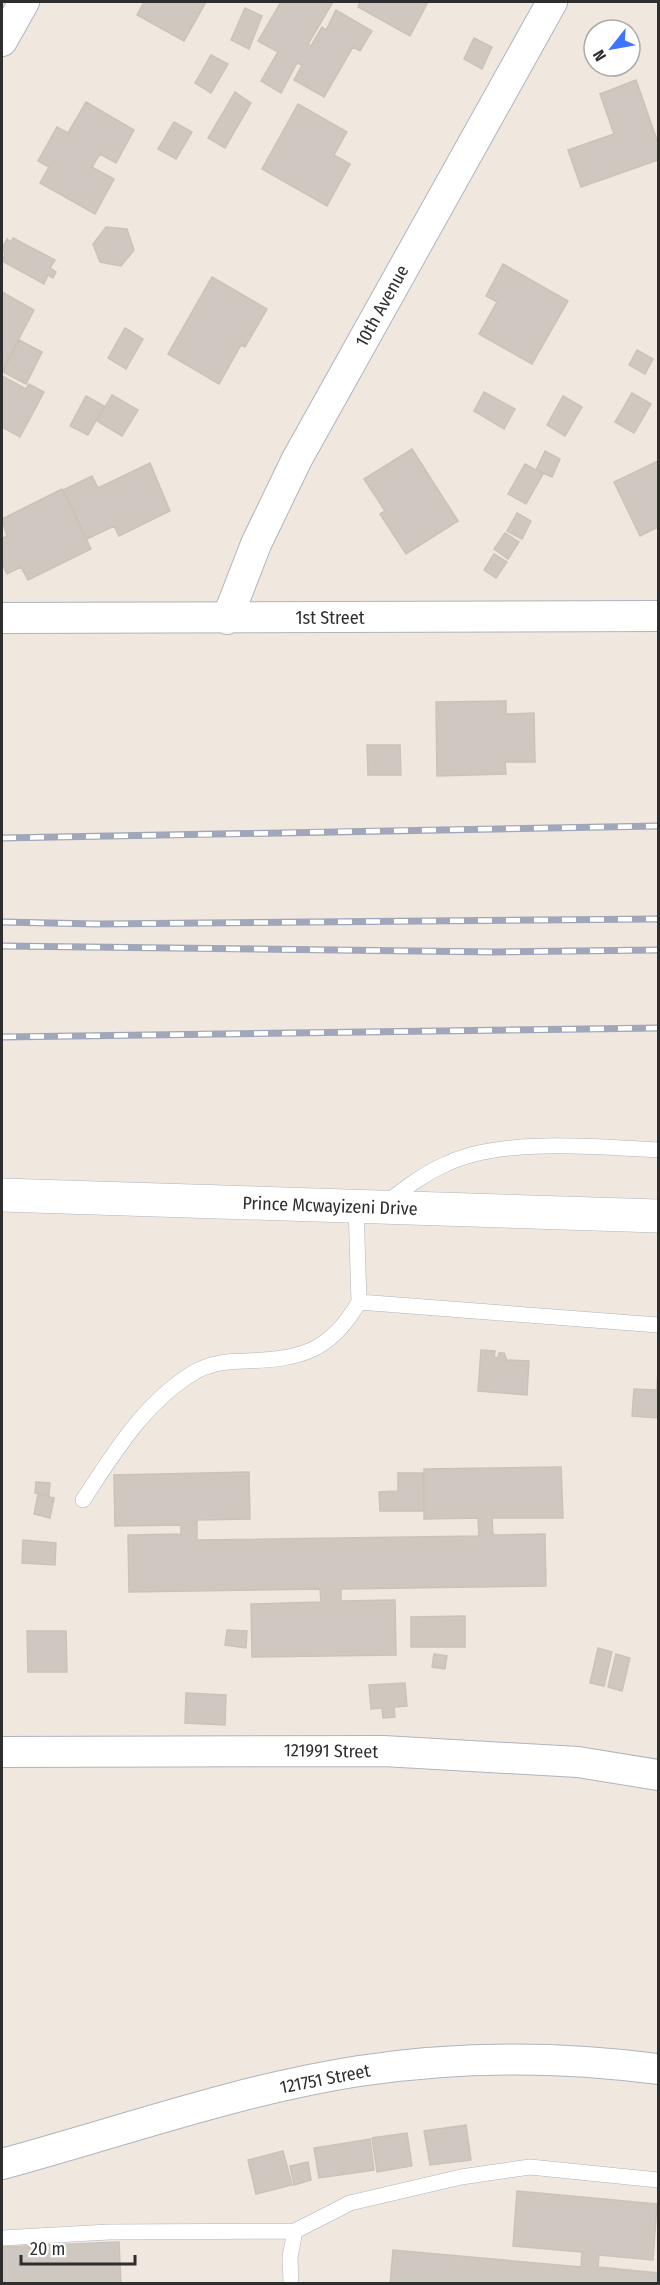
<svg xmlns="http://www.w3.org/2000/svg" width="660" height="2285" font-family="'Fira Sans Condensed',sans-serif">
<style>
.building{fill:#cfc8c0;stroke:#ccc3b8;stroke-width:1.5}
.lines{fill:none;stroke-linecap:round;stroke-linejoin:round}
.lane-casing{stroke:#afb4be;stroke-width:16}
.street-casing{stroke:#afb4be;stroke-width:32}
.secondary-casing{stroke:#afb4be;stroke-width:34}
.lane{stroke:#fff;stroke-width:15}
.street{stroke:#fff;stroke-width:30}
.secondary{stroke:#fff;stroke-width:33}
.rail-casing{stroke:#a1a7ba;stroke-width:7}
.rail{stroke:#fff;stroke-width:4.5;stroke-dasharray:14;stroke-linecap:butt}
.labels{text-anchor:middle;stroke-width:4.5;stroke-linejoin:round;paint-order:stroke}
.street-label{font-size:18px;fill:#2e2e2e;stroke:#fff}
</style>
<rect width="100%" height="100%" fill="#f0e7df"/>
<!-- building -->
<path class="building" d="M144 2H206L184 41 137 15Z
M281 2H333L308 44 311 46 322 27 326 30 336 10 372 31 360 51 353 47 324 97 294 80 302 65 297 63 281 93 261 81 278 52 258 41Z
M360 2H428L410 36 358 7Z
M245 8 262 16 249 49 231 40Z
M474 38 492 47 482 69 464 59Z
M211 55 228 64 211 93 195 83Z
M636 80 658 143V160L581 187 568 150 614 134 600 94Z
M235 92 251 103 225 148 208 138Z
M86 102 134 130 116 163 100 154 92 167 114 179 95 214 40 183 49 167 38 161 57 127 68 133Z
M298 104 347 132 334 155 350 164 327 206 262 169Z
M174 122 192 132 176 159 158 149Z
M106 227 127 229 134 250 121 266 100 262 93 244Z
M13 238 55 260 50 268 56 272 53 278 48 275 44 284 2 261 5 254 2 249 7 239 11 242Z
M503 264 568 301 532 364 479 334 497 302 486 296Z
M212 277 267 309 245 347 241 345 219 384 168 354Z
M2 292 34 310 2 371Z
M125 328 143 339 126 369 108 358Z
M19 340 42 352 26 384 3 372Z
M637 350 653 359 645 374 629 365Z
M2 376 26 389 29 384 44 392 20 437 2 427Z
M484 392 515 409 504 429 474 411Z
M632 393 651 404 634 433 615 422Z
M112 395 138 410 122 436 97 421Z
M86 396 104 406 88 435 70 426Z
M563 396 582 407 565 436 547 425Z
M412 449 458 521 406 554 380 514 385 511 364 479Z
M545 451 560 459 552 477 536 470Z
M658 461V527L640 536 614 482Z
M150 463 170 511 119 536 114 526 87 539 63 490 92 476 98 488Z
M525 464 543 474 526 504 508 494Z
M62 489 91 549 28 580 21 567 7 574 2 563V539L7 536 2 519Z
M517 513 531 521 522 539 507 531Z
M505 533 519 542 508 559 494 549Z
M494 554 507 562 496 578 484 570Z
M506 701V714L534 713 535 762H505L506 774 437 776 436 702Z
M367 745H400L401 775H368Z
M481 1350 495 1351 494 1357 498 1358 499 1353H504L507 1360 529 1361 527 1395 478 1391Z
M658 1370V1418L632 1416 634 1389 657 1390Z
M561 1467 563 1518H492L493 1535 545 1534 546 1586 341 1589V1601L395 1600 396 1655 252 1657 251 1604 321 1602 320 1589 129 1592 128 1535 181 1534V1525L115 1526 114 1475 249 1472 250 1519 197 1520V1540L479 1536 478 1518 424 1519V1469Z
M398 1473H423L424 1511H380L379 1492 398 1491Z
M36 1482 50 1483 49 1495 35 1493Z
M38 1494 54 1498 50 1518 34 1514Z
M23 1540 56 1543 55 1565 22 1563Z
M465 1616V1647H411V1617Z
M227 1630 247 1631 246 1648 225 1645Z
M27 1631H66L67 1672H28Z
M598 1648 612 1652 604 1686 590 1683Z
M434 1654 447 1656 445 1669 432 1667Z
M616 1654 630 1658 622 1691 608 1687Z
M405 1683 407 1706 394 1707 395 1717 383 1718 382 1708 371 1709 369 1685Z
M186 1693 226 1695 225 1725 185 1723Z
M466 2125 471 2160 430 2165 424 2131Z
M407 2133 412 2166 377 2172 372 2138Z
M370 2139 374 2170 319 2178 314 2148Z
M283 2151 292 2185 256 2194 248 2160Z
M308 2162 311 2180 294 2185 290 2166Z
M517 2191 657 2204 653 2260 599 2255 598 2267 658 2273V2284H390L393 2250 581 2267 582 2252 513 2246Z
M119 2242 121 2284H2V2247Z"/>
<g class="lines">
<defs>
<path id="lane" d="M385 1204C404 1189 423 1174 446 1164 503 1137 596 1147 658 1150
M356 1206 359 1302 658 1325
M83 1500C114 1453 144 1403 193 1373 209 1363 228 1361 246 1361 301 1359 330 1352 359 1302
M2 2238 109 2232 295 2231
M291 2284 290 2257 295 2231 350 2203 461 2177 530 2167 658 2180"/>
<path id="street" d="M2 41 24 2
M2 618 658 616
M227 619 256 544 297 459 552 2
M2 1752 383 1751 578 1762 658 1775
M2 2164C120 2132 237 2090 359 2071 458 2056 559 2056 658 2069"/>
<path id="secondary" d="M2 1195 658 1216"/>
</defs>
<!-- lane casing -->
<use href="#lane" class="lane-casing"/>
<!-- street casing -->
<use href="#street" class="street-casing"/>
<!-- secondary casing -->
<use href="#secondary" class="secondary-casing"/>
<!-- lane -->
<use href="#lane" class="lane"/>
<!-- street -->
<use href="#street" class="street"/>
<!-- secondary -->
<use href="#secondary" class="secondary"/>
<defs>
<path id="rail" d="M2 838 658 826
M2 922 97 924 658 919
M2 946 496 952 658 950
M2 1037 658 1028"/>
</defs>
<!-- rail casing -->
<use href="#rail" class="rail-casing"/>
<!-- rail -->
<use href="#rail" class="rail"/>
</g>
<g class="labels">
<!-- street labels -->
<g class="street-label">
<text transform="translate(382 306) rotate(-61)" y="6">10th Avenue</text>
<text x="330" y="624">1st Street</text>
<text transform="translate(330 1206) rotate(2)" y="6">Prince Mcwayizeni Drive</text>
<text transform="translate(331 1751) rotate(1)" y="6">121991 Street</text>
<text transform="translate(325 2079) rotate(-11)" y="6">121751 Street</text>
</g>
</g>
<!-- border -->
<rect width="660" height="2285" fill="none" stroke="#2e2e2e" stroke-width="6"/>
<!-- north arrow -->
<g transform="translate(612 48) rotate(239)"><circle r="28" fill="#ffffff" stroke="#ababab" stroke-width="1.5"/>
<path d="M0-4.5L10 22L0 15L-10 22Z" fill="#3d75ff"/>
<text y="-9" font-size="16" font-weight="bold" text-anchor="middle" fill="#2e2e2e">N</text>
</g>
<!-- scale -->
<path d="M21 2255v9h114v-9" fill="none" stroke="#2e2e2e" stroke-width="3"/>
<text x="30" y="2255" font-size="18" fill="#2e2e2e" stroke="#ffffff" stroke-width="4.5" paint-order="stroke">20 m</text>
</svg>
